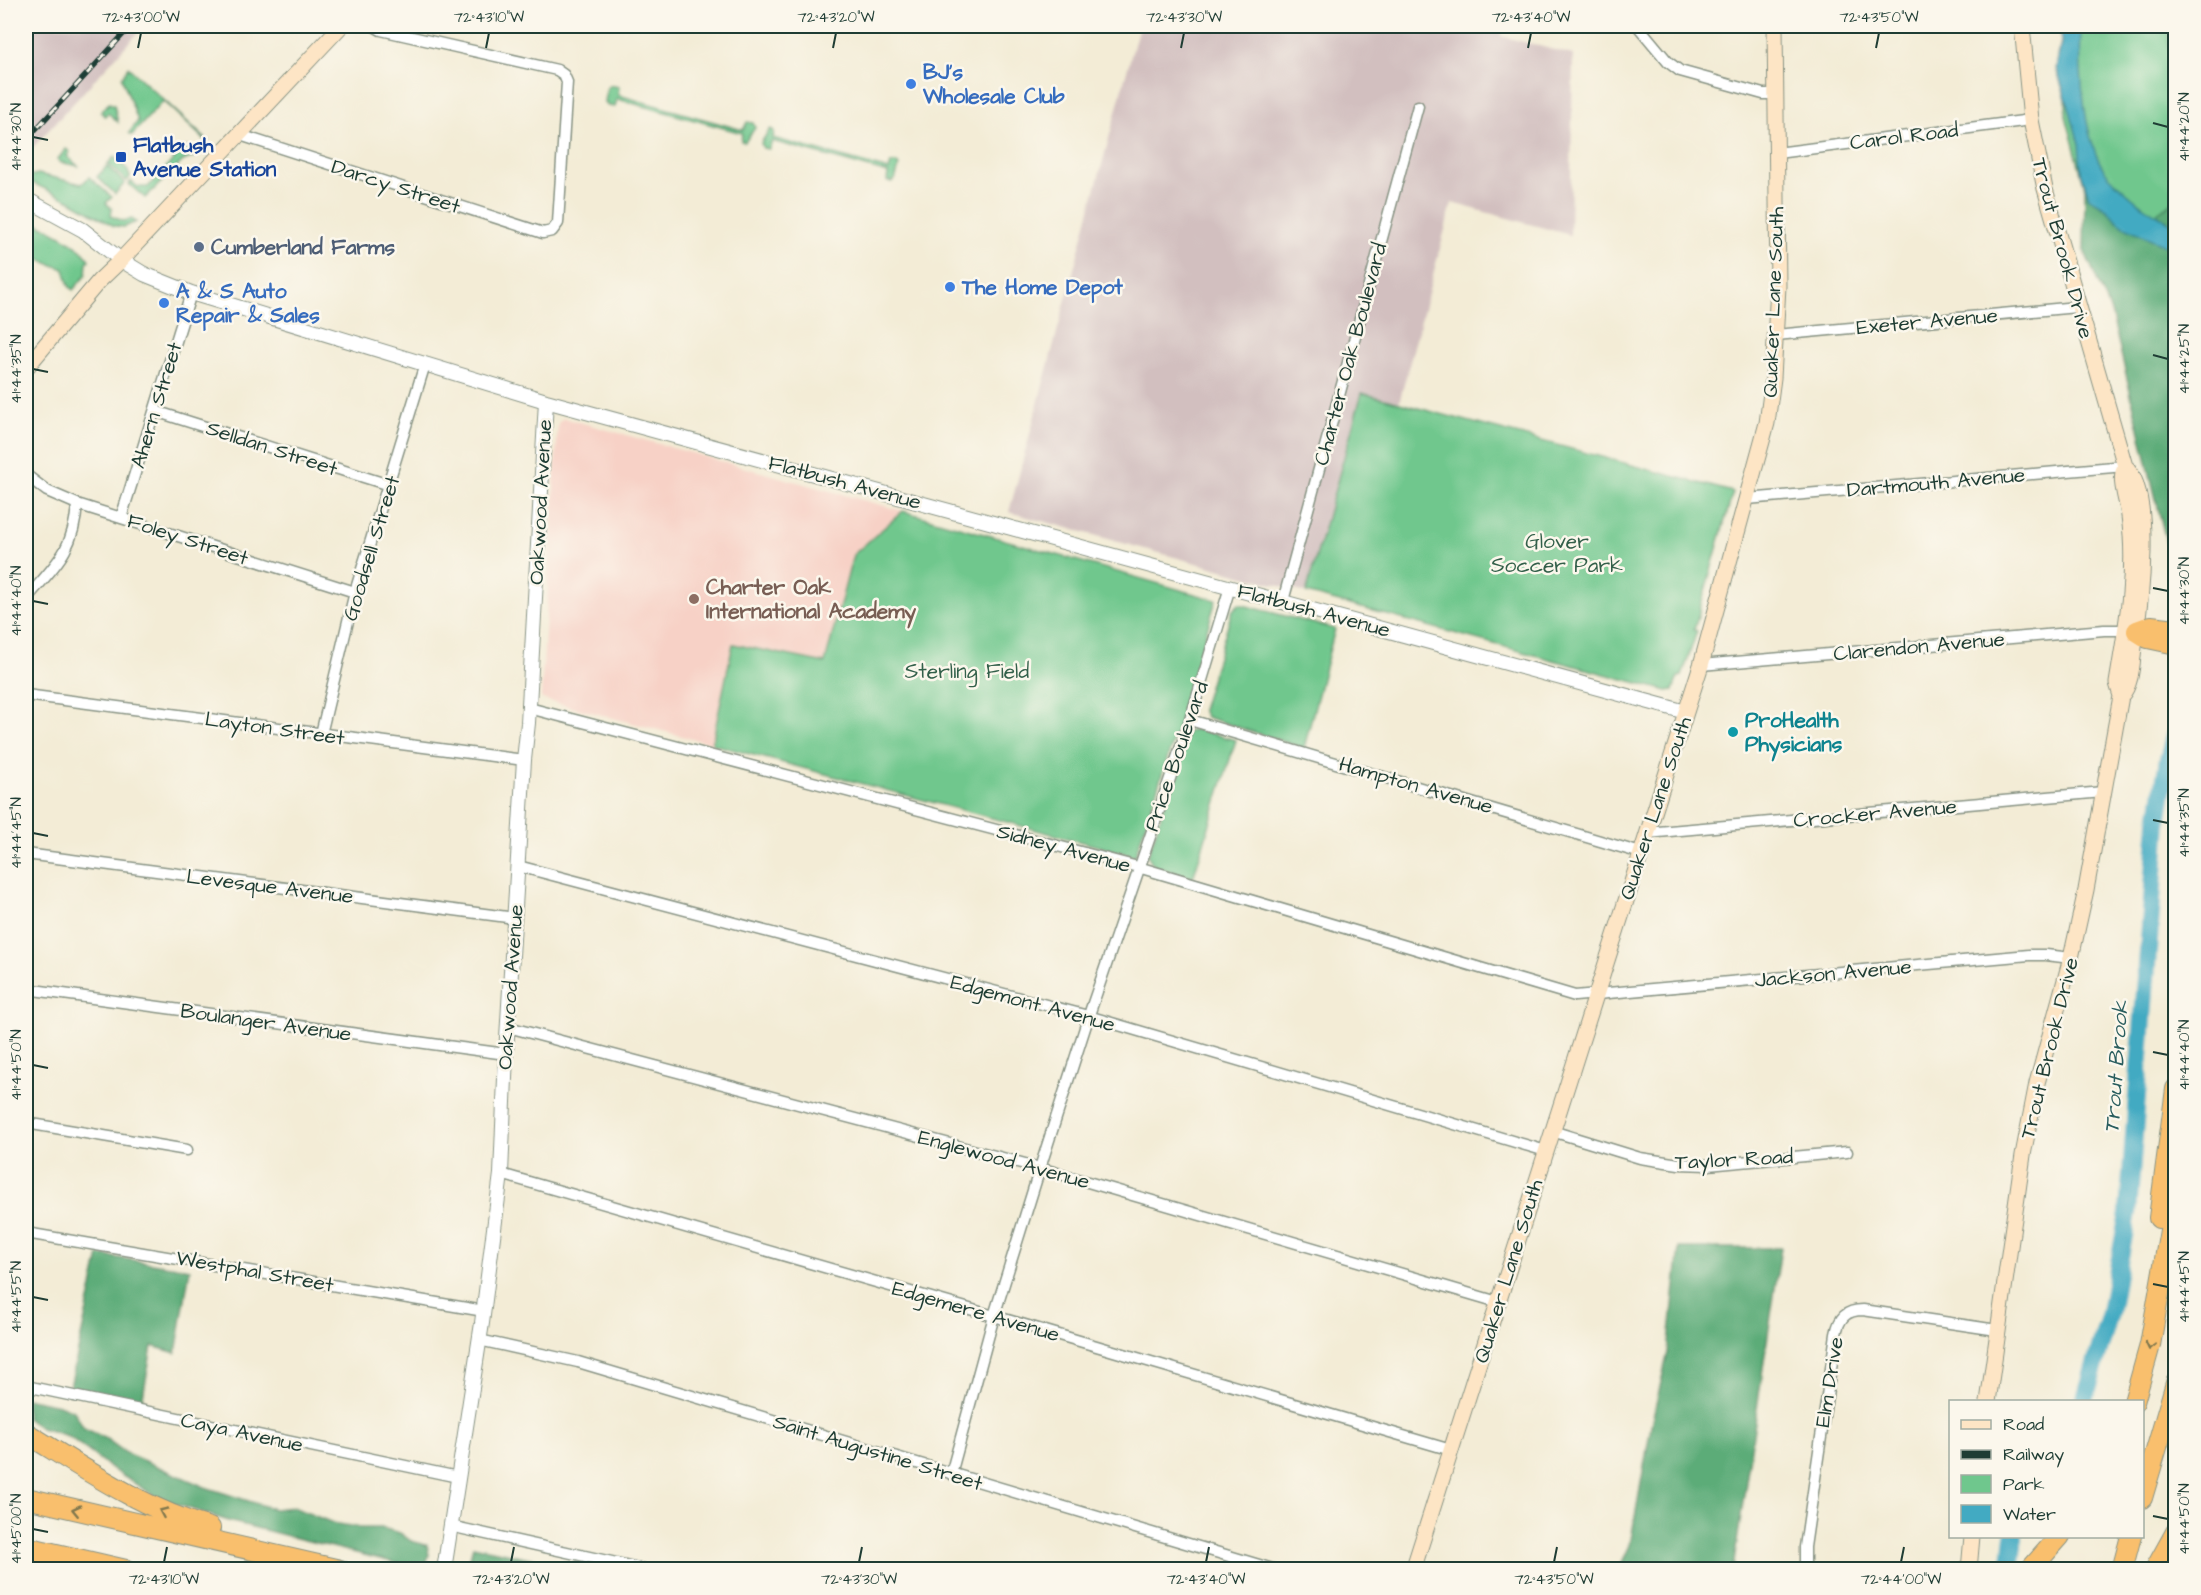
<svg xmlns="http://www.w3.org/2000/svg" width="2201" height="1595" font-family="'Architects Daughter',sans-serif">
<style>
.built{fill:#f7d1c6}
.industrial{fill:#d2bfbf}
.green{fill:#6fc78d;stroke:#478260;stroke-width:1.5}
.forest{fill:#5bac78;stroke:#3d7456;stroke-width:1.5}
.water{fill:#42aac2;stroke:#30747b;stroke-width:1.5}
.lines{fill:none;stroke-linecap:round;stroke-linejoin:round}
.river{stroke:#42aac2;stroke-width:18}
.minor-casing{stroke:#899485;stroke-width:13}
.tertiary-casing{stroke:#899485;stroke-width:16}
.secondary-casing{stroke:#899485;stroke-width:17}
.motorway-casing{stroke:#899485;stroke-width:22}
.minor{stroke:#fff;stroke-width:10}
.tertiary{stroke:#fff;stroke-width:14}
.secondary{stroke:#fde5c5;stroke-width:15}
.motorway{stroke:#f9bf6d;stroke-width:20}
.rail-casing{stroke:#1f3d34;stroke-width:5}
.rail{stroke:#fbf7ec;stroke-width:3;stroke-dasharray:9;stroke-linecap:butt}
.oneway{stroke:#81784e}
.ticks{fill:none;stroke:#1f3d34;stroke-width:2}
.shop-dot{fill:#3f7fe0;stroke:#fbf7ec;stroke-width:2}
.transit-dot{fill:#1a4fb4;stroke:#fbf7ec;stroke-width:2}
.service-dot{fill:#5c6f8a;stroke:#fbf7ec;stroke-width:2}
.education-dot{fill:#8d6e63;stroke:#fbf7ec;stroke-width:2}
.culture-dot{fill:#0f9aa8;stroke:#fbf7ec;stroke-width:2}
.labels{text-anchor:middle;stroke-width:5;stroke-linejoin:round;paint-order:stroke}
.shop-label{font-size:21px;font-weight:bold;fill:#366cbe;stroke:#fbf7ec;text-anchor:start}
.street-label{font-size:21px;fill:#1f3d34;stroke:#fbf7ec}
.transit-label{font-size:21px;font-weight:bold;fill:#164399;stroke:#fbf7ec;text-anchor:start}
.service-label{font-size:21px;font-weight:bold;fill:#4e5e75;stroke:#fbf7ec;text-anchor:start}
.park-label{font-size:21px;fill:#33604a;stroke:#fbf7ec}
.education-label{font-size:21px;font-weight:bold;fill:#785e54;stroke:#fbf7ec;text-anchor:start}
.culture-label{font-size:21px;font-weight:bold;fill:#0d838f;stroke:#fbf7ec;text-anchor:start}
.water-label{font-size:22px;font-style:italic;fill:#2a5e5f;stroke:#fbf7ec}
.neatline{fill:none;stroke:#1f3d34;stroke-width:2}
.ticks-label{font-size:15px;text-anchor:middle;fill:#1f3d34}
</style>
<rect width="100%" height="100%" fill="#fbf7ec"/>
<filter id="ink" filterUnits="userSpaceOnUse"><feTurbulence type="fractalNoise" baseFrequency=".0167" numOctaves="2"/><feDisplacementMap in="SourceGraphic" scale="12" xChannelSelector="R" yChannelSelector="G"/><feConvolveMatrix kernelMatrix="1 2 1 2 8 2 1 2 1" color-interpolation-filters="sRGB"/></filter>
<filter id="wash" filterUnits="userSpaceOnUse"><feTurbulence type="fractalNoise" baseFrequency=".008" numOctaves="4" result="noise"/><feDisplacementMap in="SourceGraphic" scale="24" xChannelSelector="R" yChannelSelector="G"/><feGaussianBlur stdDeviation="1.35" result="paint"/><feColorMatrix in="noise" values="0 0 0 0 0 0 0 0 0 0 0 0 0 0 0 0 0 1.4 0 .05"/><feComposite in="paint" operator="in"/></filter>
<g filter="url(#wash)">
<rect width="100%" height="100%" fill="#f3ecd6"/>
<!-- built -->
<path class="built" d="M564 418 903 511 853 555 825 663 733 644 712 744 545 700 541 698 558 423Z"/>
<!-- industrial -->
<path class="industrial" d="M26 26H144L26 155Z
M1139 26H1503L1501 36 1573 55 1570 235 1452 203 1399 403 1362 393 1306 593 1009 512Z"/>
<!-- green -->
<path class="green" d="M2067 26H2172L2169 31 2173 202 2139 225 2102 205 2085 188 2066 116Z
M128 67 208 141 207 142 163 101 132 135 129 133 138 121 122 78Z
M610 85 619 87 618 95 743 130 747 122 753 123 755 128 745 142 741 141 742 133 617 99 615 107 608 106 605 102 607 88Z
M109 103 114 105 118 122 108 113 105 116 101 112Z
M771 129 774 131 773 138 889 170 891 163H896L899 166 895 180 891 182 887 181 888 173 772 141 769 149 763 148 761 143 769 130Z
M188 147 197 153 193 157 183 161 145 198 129 184 131 181 138 187H148L184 148Z
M66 149 70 152 67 156 78 166 59 162 58 159Z
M114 157 127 169 130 177 127 181 108 164Z
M107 166 125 183 115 194 97 177Z
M38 174 82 184 89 177 112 197 106 203 112 209 111 216 123 221 132 219 136 222 124 227 114 226 71 201 26 180 29 176Z
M26 219C42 225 81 244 89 260L87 262 86 275 73 290 69 286 64 269 26 255Z
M1362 393 1733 492 1694 630 1697 631 1682 676 1678 677 1673 690 1667 691 1306 593Z
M903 511 1216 600 1179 723 1135 856 712 744 733 644 825 663 853 555Z
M1239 604 1335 629 1304 748 1206 717 1202 710 1232 611Z
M1195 729 1236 740 1193 878 1154 866 1148 856 1188 732Z"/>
<!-- forest -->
<path class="forest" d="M2085 188 2102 205 2139 225 2173 202 2175 206V572L2172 566 2111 312 2084 250Z
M1679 1248H1781L1733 1569H1619L1630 1545 1652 1421 1668 1352Z
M99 1255 190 1269 176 1353 152 1346 142 1402 70 1387Z
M26 1398 59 1405 74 1411 84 1428 105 1438 126 1453 205 1487 274 1509 293 1507 333 1523 362 1528H382L400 1533 411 1541 427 1545 429 1555 425 1567 422 1569 412 1567 232 1522 160 1499 116 1472 68 1436 41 1428 26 1418Z
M473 1546 581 1569H467Z"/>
<!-- water -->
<path class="water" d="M2060 26H2081C2079 64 2082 154 2113 180 2122 188 2131 197 2141 204 2152 213 2165 217 2175 227V250L2127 228 2116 220 2107 209 2089 198 2081 172 2079 144 2070 111 2056 68 2061 42Z"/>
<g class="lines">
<!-- river -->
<path class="river" d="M2084 1402 2110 1313 2128 1213 2158 822 2168 759 2176 733
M2010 1570 2014 1536"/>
</g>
</g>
<g filter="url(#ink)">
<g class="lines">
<defs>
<path id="minor" d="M1638 26 1668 62 1680 71 1763 94H1776
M240 135 543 233 552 231 558 223 567 82 564 75 557 70 381 30 374 26
M1777 153 2031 120
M1776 335 2077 307
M155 411 389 485
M26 475 47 491 77 504 355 592
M1747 499 2125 466
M121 518 191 293
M26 599C55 565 74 551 77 504
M1283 601 1418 106
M1701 665 2104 630H2131
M26 695 524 760
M529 708 1138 867 1575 996 2029 955H2046L2071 958
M1190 720 1641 853
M321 734 355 592 425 364
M1647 833 2103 792
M26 854 515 918
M518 866 1088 1016 1546 1151
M26 989 506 1054
M508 1027 1040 1168 1498 1302
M26 1123 187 1150
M1552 1131 1640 1158 1679 1164 1708 1165 1847 1152
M501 1174 994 1316 1451 1450
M26 1233 484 1311
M479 1340 578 1362 1276 1570
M26 1386 458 1477
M951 1474 994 1316 1040 1168 1091 1009 1190 720 1230 587
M450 1526 648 1570
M1805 1570V1547L1836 1334C1839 1318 1846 1310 1863 1310L1997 1330"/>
<path id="tertiary" d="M26 199 83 230 121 260 144 274 191 293 546 401 1686 712
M444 1570 482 1323 501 1174 506 1054 524 760 528 723 546 401"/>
<path id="secondary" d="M26 368 99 281 121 260 341 26
M2121 696 2117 683C2126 628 2137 572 2129 516 2127 500 2118 480 2125 466
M1988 1402 2023 1155 2037 1083 2071 958 2086 890 2121 696C2132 684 2132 663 2134 647 2140 609 2155 492 2125 466L2045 189 2031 120 2022 26
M1413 1570 1701 665 1767 423 1773 378 1778 286 1775 26
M1969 1570 1972 1536"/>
<path id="motorway" d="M2176 629 2151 626 2137 631 2148 638 2176 644
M2159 1218 2176 1089
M2134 1402 2150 1345 2176 1196
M26 1433C85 1469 143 1509 210 1528
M26 1498 340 1570
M2142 1498 2176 1383
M26 1547 126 1570
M26 1564 64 1570
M2030 1570 2060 1536
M2122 1570 2131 1536
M2155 1570 2176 1532"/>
</defs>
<!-- minor casing -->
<use href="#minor" class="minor-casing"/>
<!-- tertiary casing -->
<use href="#tertiary" class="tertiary-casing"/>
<!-- secondary casing -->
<use href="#secondary" class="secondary-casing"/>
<!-- motorway casing -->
<use href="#motorway" class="motorway-casing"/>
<!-- minor -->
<use href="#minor" class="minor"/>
<!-- tertiary -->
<use href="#tertiary" class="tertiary"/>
<!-- secondary -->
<use href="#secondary" class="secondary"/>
<!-- motorway -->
<use href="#motorway" class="motorway"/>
<defs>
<path id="rail" d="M26 140 131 26"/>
</defs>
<!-- rail casing -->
<use href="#rail" class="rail-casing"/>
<!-- rail -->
<use href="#rail" class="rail"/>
</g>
<!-- one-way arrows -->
<defs><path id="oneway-chevron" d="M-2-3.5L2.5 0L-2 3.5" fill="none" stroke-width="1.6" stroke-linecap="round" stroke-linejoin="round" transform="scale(1.5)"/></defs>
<g class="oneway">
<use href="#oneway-chevron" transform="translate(2150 1346) rotate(102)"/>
<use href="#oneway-chevron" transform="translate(76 1510) rotate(-167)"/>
<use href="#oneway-chevron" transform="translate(163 1512) rotate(-156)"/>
</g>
</g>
<!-- ticks -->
<path class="ticks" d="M138 48 141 33M486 48 489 33M833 48 836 33M1181 48 1184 33M1528 48 1531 33M1876 48 1879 33M2153 123 2168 127M33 137 48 140M2153 355 2168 359M33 369 48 372M2153 588 2168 591M33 601 48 604M2153 820 2168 823M33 833 48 836M2153 1052 2168 1055M33 1065 48 1068M2153 1284 2168 1287M33 1297 48 1300M2153 1516 2168 1519M33 1529 48 1532M164 1562 167 1547M511 1562 514 1547M859 1562 862 1547M1206 1562 1209 1547M1554 1562 1557 1547M1901 1562 1904 1547"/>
<!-- markers -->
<g class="shop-dot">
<circle cx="911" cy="84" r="6"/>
<circle cx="950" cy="287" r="6"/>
<circle cx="164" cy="303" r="6"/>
</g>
<rect class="transit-dot" x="115" y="151" width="12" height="12" rx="3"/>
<circle class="service-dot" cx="199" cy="247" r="6"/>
<circle class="education-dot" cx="694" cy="599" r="6"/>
<circle class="culture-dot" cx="1733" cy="732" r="6"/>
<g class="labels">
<!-- shop labels -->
<g class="shop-label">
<text x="923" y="79">BJ's<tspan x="923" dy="24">Wholesale Club</tspan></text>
<text x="962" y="294">The Home Depot</text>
<text x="176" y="298">A &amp; S Auto<tspan x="176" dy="24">Repair &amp; Sales</tspan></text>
</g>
<!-- street labels -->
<g class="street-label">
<text transform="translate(1904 136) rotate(-7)" y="7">Carol Road</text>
<text transform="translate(396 186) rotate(18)" y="7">Darcy Street</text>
<text transform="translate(2063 248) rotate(75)" y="7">Trout Brook Drive</text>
<text transform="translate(1773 302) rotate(-88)" y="7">Quaker Lane South</text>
<text transform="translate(1927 321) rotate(-5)" y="7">Exeter Avenue</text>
<text transform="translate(1350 354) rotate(-75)" y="7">Charter Oak Boulevard</text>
<text transform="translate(156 405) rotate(-73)" y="7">Ahern Street</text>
<text transform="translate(272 448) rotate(18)" y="7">Selldan Street</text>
<text transform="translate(845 482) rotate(15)" y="7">Flatbush Avenue</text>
<text transform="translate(1936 482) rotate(-5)" y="7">Dartmouth Avenue</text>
<text transform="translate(540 502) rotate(-87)" y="7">Oakwood Avenue</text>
<text transform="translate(188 539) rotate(18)" y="7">Foley Street</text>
<text transform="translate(371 548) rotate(-73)" y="7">Goodsell Street</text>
<text transform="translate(1314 610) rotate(15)" y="7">Flatbush Avenue</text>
<text transform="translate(1919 646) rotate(-5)" y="7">Clarendon Avenue</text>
<text transform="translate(275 728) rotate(8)" y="7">Layton Street</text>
<text transform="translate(1176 756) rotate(-71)" y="7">Price Boulevard</text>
<text transform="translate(1416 785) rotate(16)" y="7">Hampton Avenue</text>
<text transform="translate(1655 808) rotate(-72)" y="7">Quaker Lane South</text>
<text transform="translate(1875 813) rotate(-5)" y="7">Crocker Avenue</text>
<text transform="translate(1064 848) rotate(15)" y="7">Sidney Avenue</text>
<text transform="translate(270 886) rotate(7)" y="7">Levesque Avenue</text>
<text transform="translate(1833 973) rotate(-5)" y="7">Jackson Avenue</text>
<text transform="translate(510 987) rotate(-86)" y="7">Oakwood Avenue</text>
<text transform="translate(1033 1003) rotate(15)" y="7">Edgemont Avenue</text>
<text transform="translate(266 1022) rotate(8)" y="7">Boulanger Avenue</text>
<text transform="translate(2049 1048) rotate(-76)" y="7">Trout Brook Drive</text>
<text transform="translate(1004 1159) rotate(15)" y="7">Englewood Avenue</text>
<text transform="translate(1734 1159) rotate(-3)" y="7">Taylor Road</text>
<text transform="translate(255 1271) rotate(10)" y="7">Westphal Street</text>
<text transform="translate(1508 1271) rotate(-73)" y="7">Quaker Lane South</text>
<text transform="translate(976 1311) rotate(16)" y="7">Edgemere Avenue</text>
<text transform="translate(1829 1382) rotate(-81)" y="7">Elm Drive</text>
<text transform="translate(242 1432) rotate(12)" y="7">Caya Avenue</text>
<text transform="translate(878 1452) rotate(17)" y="7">Saint Augustine Street</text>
</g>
<!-- transit labels -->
<g class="transit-label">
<text x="133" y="152">Flatbush<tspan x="133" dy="24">Avenue Station</tspan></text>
</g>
<!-- service labels -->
<g class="service-label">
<text x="211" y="254">Cumberland Farms</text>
</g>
<!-- park labels -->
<g class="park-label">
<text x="1557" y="548">Glover<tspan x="1557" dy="24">Soccer Park</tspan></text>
<text x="967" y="678">Sterling Field</text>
</g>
<!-- education labels -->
<g class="education-label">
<text x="706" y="594">Charter Oak<tspan x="706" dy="24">International Academy</tspan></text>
</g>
<!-- culture labels -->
<g class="culture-label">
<text x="1745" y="727">ProHealth<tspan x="1745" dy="24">Physicians</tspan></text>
</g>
<!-- water labels -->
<g class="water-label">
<text transform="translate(2115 1067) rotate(-86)" y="8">Trout Brook</text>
</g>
</g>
<!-- margin -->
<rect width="2201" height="1595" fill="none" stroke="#fbf7ec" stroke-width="66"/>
<!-- legend -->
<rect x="1949" y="1400" width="195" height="138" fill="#fbf7ec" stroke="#a3ada2" stroke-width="1.5"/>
<rect x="1961" y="1420" width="30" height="9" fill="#fde5c5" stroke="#a3ada2" stroke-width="1.5"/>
<text x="2003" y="1430" font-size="18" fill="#1f3d34">Road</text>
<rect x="1961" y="1450" width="30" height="9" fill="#1f3d34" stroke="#a3ada2" stroke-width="1.5"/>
<text x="2003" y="1460" font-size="18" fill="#1f3d34">Railway</text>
<rect x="1961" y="1475" width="30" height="18" fill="#6fc78d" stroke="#a3ada2" stroke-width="1.5"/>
<text x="2003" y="1490" font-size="18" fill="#1f3d34">Park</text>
<rect x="1961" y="1505" width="30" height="18" fill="#42aac2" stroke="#a3ada2" stroke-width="1.5"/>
<text x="2003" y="1520" font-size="18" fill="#1f3d34">Water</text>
<rect x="33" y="33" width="2135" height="1529" class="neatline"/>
<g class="ticks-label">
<text x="141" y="22">72°43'00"W</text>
<text x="489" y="22">72°43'10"W</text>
<text x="836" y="22">72°43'20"W</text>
<text x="1184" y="22">72°43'30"W</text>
<text x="1531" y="22">72°43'40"W</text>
<text x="1879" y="22">72°43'50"W</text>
<text transform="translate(2184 127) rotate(-90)" y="5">41°44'20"N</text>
<text transform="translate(16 137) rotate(-90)" y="5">41°44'30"N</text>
<text transform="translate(2184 359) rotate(-90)" y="5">41°44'25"N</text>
<text transform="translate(16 369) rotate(-90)" y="5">41°44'35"N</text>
<text transform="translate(2184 591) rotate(-90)" y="5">41°44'30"N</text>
<text transform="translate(16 601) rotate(-90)" y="5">41°44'40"N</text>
<text transform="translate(2184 823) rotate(-90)" y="5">41°44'35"N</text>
<text transform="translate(16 833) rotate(-90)" y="5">41°44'45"N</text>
<text transform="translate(2184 1055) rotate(-90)" y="5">41°44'40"N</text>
<text transform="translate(16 1065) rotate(-90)" y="5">41°44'50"N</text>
<text transform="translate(2184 1287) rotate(-90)" y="5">41°44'45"N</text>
<text transform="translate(16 1297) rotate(-90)" y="5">41°44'55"N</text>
<text transform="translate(2184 1519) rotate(-90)" y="5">41°44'50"N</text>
<text transform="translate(16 1529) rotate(-90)" y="5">41°45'00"N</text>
<text x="164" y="1584">72°43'10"W</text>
<text x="511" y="1584">72°43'20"W</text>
<text x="859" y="1584">72°43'30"W</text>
<text x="1206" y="1584">72°43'40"W</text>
<text x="1554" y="1584">72°43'50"W</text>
<text x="1901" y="1584">72°44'00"W</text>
</g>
</svg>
